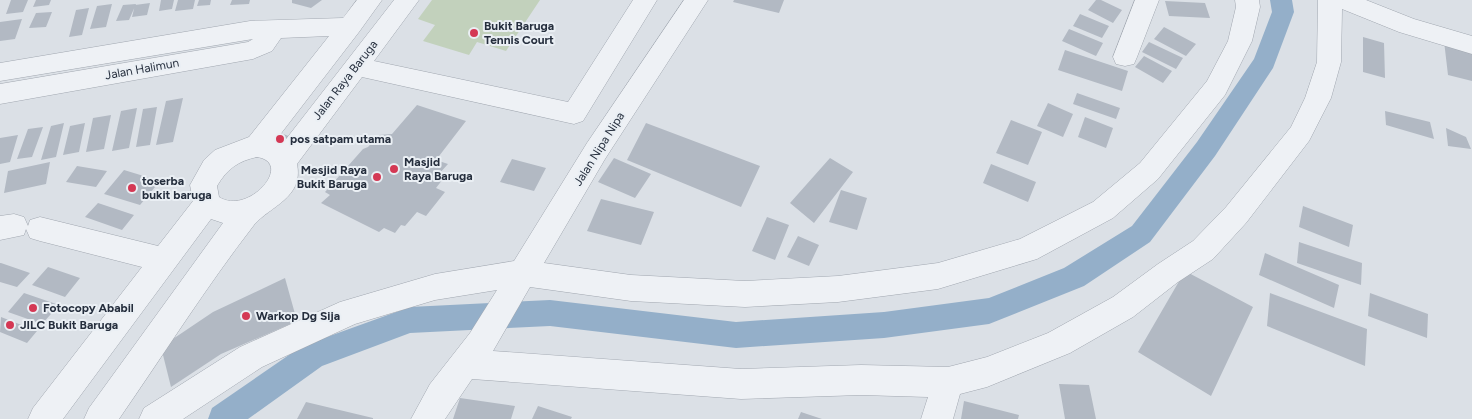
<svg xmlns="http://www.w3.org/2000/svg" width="1472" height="419" font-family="Figtree,sans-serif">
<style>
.green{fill:#c2d1bc}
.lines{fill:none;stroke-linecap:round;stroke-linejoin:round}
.canal{fill:#94afc9;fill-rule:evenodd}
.building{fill:#b2b9c3}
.minor-casing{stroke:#a1a7b0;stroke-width:1}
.minor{fill:#eef1f5;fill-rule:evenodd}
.poi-dot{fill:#d43854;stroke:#eaeff4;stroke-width:2}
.labels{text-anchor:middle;stroke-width:4;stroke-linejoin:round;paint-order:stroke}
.poi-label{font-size:12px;font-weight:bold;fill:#252e3d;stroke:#eaeff4;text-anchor:start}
.street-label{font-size:12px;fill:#252e3d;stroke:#eaeff4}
</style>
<rect width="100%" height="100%" fill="#dbe0e6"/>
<!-- green -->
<path class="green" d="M432 0H540L506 51 477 42 469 55 423 41 435 25 418 19Z"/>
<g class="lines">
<!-- canal -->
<path class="canal" d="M1270 0H1292L1294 12 1273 68 1215 156 1150 242 1084 286 989 324 884 338 736 348 550 326 410 333 322 366 248 419H208L212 408 302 346 410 307 550 300 736 322 884 312 989 298 1064 268 1132 226 1197 142 1254 59 1272 12Z"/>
</g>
<!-- building -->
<path class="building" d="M11 0H28L23 12 6 14Z
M36 0H51L49 5 33 7Z
M161 0H174L172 9 159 11Z
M178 0H195L193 9 175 11Z
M199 0H211L210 5 197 6Z
M232 0H250L249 4 230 5Z
M292 0H322L311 8 292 3Z
M734 0H784L779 13 733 2Z
M1096 0H1101L1122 10 1113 23 1088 10Z
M1165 1 1205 3 1210 18 1169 16Z
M150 3 147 15 132 17 135 5Z
M112 4 106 27 90 29 97 6Z
M136 4 129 20 116 21 123 5Z
M89 8 82 35 69 37 76 10Z
M52 12 46 27 29 28 36 13Z
M1080 14 1109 26 1102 38 1073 26Z
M22 19 15 39 0 41V22Z
M1164 27 1196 44 1186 56 1154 39Z
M1069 29 1103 43 1096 56 1062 41Z
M1363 37 1384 43 1385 78 1363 72Z
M1444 41 1472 48V81L1448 75Z
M1149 42 1183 58 1176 69 1142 52Z
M1065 50 1128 71 1122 91 1058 70Z
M1144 56 1172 71 1163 83 1135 67Z
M1077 93 1120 108 1116 119 1073 104Z
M183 98 173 142 156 145 166 101Z
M1048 103 1073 114 1063 137 1037 126Z
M417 105 466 121 436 160 448 164 438 175 443 179 436 188 445 192 426 216 417 212 405 226 401 225 395 233 384 228 379 232 321 203 330 195 325 192 363 149 368 147 379 135 392 134Z
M157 107 150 145 136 147 143 109Z
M137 108 129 148 112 151 121 111Z
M1385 111 1430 122 1434 139 1386 125Z
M111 115 104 149 86 152 93 118Z
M1085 117 1113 128 1106 148 1078 137Z
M1011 120 1042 132 1028 165 996 153Z
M64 123 56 157 41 160 51 126Z
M85 123 79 152 63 155 70 126Z
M646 123 760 166 741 207 627 160Z
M43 127 32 157 17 159 28 129Z
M1446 128 1466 137 1471 149 1448 146Z
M278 132 291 137 283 146 269 142Z
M18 135 10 162 0 164V138Z
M614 158 651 174 635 198 598 182Z
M830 158 853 172 814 223 790 203Z
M512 159 546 168 534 191 500 182Z
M50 162 46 184 4 193 8 171Z
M991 164 1036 182 1028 202 983 183Z
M77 166 107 171 96 187 66 182Z
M124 170 160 181 140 205 104 194Z
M841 190 867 198 857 230 829 222Z
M601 199 654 212 641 245 587 231Z
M98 203 134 215 122 230 85 217Z
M1303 206 1353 225 1349 247 1299 227Z
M767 217 789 225 775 260 752 251Z
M798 236 819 245 809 266 787 257Z
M1299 242 1362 263 1361 285 1297 263Z
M1265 253 1339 285 1334 308 1259 275Z
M0 263H1L30 273 17 287 0 282Z
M48 267 80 278 65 297 32 285Z
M1185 271 1253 307 1211 396 1138 352Z
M285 278 297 321 221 354 171 387 161 347 213 312Z
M24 293 59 305 42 324 8 312Z
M1270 293 1367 329 1365 366 1267 326Z
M1370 293 1428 314 1427 338 1368 316Z
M1 317 37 331 27 343 0 332Z
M1059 384 1089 385 1096 419H1065Z
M460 398 515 406 511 419H453Z
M964 401 1019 415 1018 419H961Z
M306 402 373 418V419H297Z
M538 406 572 417 571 419H532Z
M801 412 822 419H798Z"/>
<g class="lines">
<defs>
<path id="minor" d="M357 0H382L359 32 276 140 283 143 394 0H419L374 61 568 102 633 0H657L583 121 574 124 362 77 297 164C304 198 270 206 254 225 206 287 164 354 119 419H84L89 408 223 223 211 219 63 419H28L33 408 142 267 40 241 30 238 26 229 24 235 0 240V216L14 214 24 217 28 226 30 220 40 217 158 246 193 201 190 185 204 160 215 150 249 137 329 36 281 38 272 51 253 59 0 104V84L248 42 253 39 0 81V63L250 21 343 18ZM257 157C295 163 248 216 219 197L217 186C227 169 238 161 257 157Z
M684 0H708L605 159 544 263 631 275 745 281 838 276 938 263 1020 239 1093 202 1140 163 1207 81 1228 41 1236 7 1235 0H1259L1260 7 1252 41 1225 95 1158 179 1113 218 1037 259 938 289 838 302 745 307 631 301 530 287 493 351 741 369 861 365 948 367 987 357 1048 333 1113 297 1158 264 1193 241 1226 207 1291 127 1305 98 1317 62 1318 0H1366L1414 19 1472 36V54L1399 32 1342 9 1341 62 1331 98 1309 141 1246 223 1213 259 1178 282 1133 317 1070 353 987 387 960 394 953 419H921L928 397 861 395 741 399 472 379 445 419H411L430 384 470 333 497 290 435 300 355 324 262 367 183 419H139L144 408 240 347 340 302 435 274 514 261 587 143Z
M1135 0H1159L1137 57 1134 64 1125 66 1116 64 1113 57Z"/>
</defs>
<!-- minor casing -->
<use href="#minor" class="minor-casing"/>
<!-- minor -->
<use href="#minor" class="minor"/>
</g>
<!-- markers -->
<g class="poi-dot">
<circle cx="474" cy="33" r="5"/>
<circle cx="280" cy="139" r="5"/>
<circle cx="394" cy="169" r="5"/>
<circle cx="377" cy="177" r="5"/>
<circle cx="132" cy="188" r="5"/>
<circle cx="33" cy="308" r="5"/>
<circle cx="246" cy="316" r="5"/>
<circle cx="10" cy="325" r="5"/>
</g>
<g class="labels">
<!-- poi labels -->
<g class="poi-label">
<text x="484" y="30">Bukit Baruga<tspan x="484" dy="14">Tennis Court</tspan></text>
<text x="290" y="143">pos satpam utama</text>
<text x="404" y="166">Masjid<tspan x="404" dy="14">Raya Baruga</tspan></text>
<text x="367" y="174" text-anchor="end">Mesjid Raya<tspan x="367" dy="14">Bukit Baruga</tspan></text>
<text x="142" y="185">toserba<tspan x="142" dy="14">bukit baruga</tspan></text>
<text x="43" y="312">Fotocopy Ababil</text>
<text x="256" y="320">Warkop Dg Sija</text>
<text x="20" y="329">JILC Bukit Baruga</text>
</g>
<!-- street labels -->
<g class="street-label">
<text transform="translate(142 69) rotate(-10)" y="4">Jalan Halimun</text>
<text transform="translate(345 80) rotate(-52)" y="4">Jalan Raya Baruga</text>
<text transform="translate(599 149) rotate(-58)" y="4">Jalan Nipa Nipa</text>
</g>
</g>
</svg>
